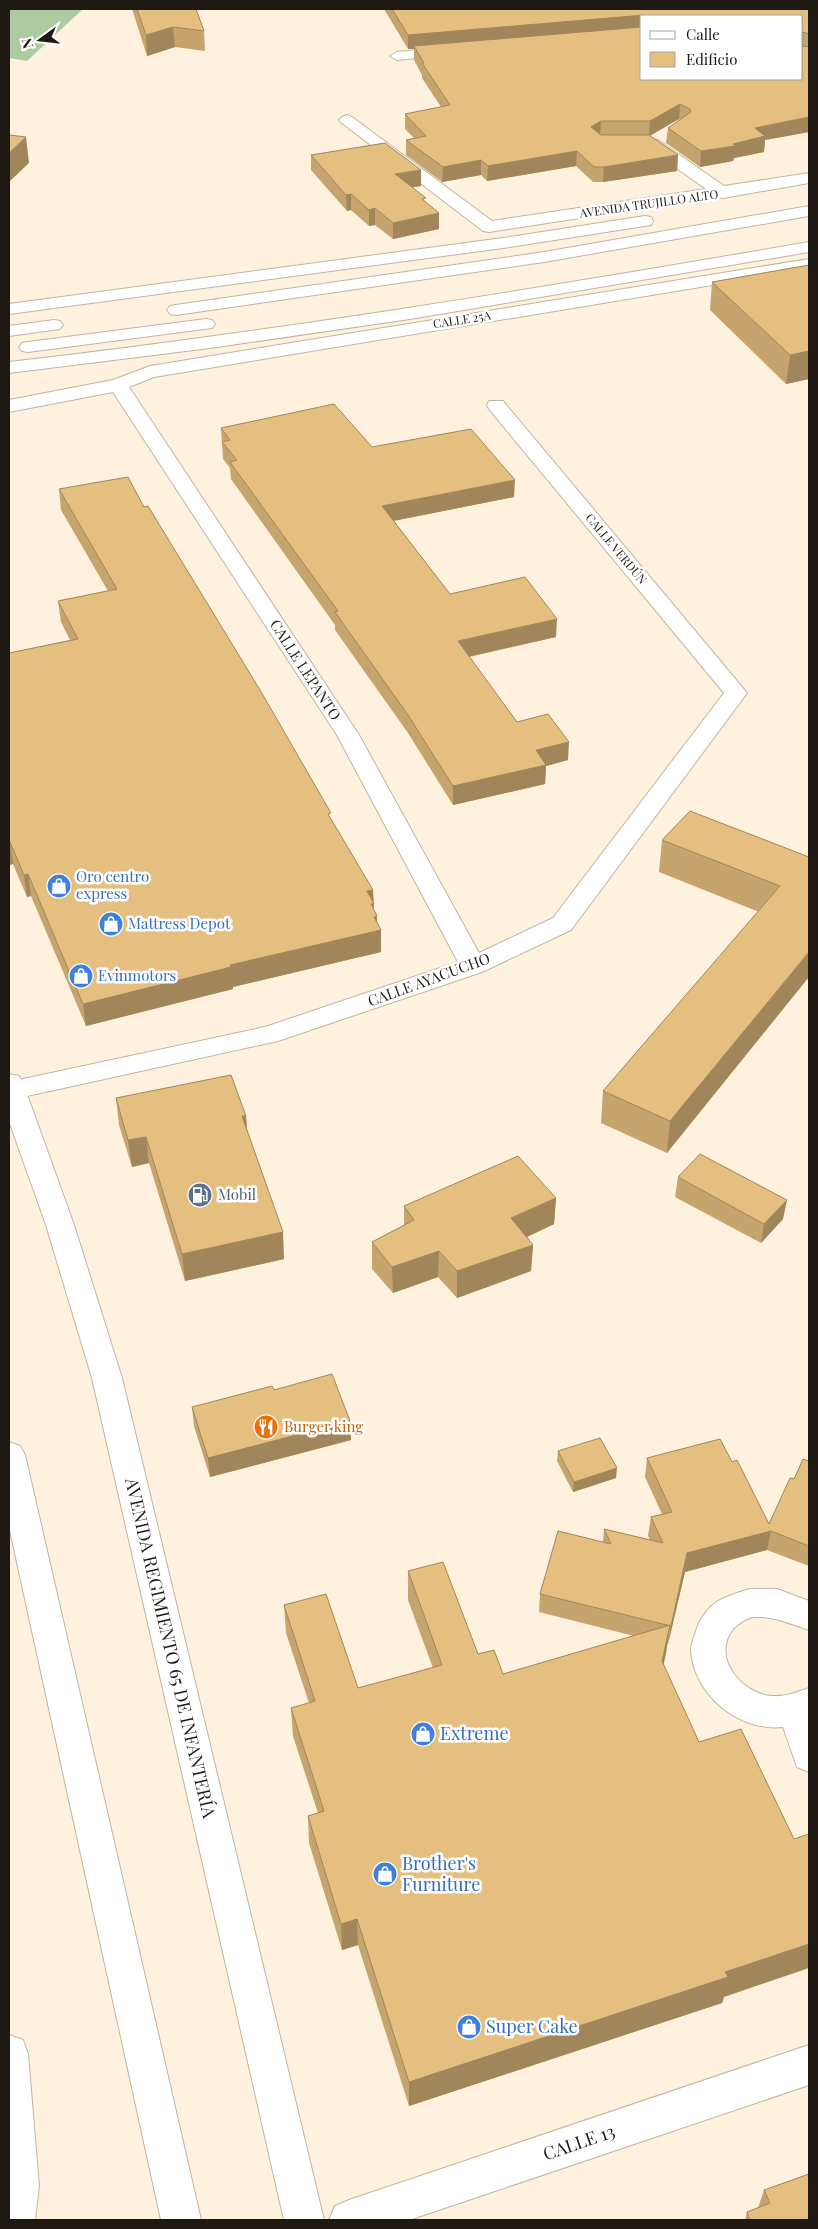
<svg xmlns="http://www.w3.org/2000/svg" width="818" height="2229" font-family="'Playfair Display',serif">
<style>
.green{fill:#accba1}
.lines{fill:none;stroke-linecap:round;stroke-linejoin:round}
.street-casing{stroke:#c0b4a1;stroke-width:2}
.highway-casing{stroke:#c0b4a1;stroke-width:2}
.street{fill:#fff;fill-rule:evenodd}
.highway{fill:#fff;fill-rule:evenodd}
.wall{fill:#c5a46e}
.shaded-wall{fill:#a0865a}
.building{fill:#e5bf80;stroke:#a0865a}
.labels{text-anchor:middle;stroke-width:5;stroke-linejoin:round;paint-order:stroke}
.far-street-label{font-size:12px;fill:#1e1a13;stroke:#fff}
.street-label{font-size:15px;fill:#1e1a13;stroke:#fff}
.shop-label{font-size:15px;fill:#366cbe;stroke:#fff;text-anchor:start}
.service-label{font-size:15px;fill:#4e5e75;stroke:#fff;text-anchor:start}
.food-label{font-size:15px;fill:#c56008;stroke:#fff;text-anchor:start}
.near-street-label{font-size:18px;fill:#1e1a13;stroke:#fff}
.near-shop-label{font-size:18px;fill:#366cbe;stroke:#fff;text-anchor:start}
</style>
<rect width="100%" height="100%" fill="#fef1dd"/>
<!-- green -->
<path class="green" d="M9 9H83L27 61 9 58Z"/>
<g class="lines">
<defs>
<path id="street" d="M452 47 459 51 457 54 397 60 390 56 397 52Z
M347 115 352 117 492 221 706 189 648 148 640 146 638 143 640 140H658L724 186 809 173V183L723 198 718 197 489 232 483 231 342 123 339 120 342 117Z
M809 259V269L154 377 129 387 359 735 479 953 553 918 724 693 489 409 487 405 489 401H503L747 693 571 930 482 972 278 1041 9 1100V1082L265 1027 458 962 337 735 113 392 9 412V400L113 380 150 366Z
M750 1589H777L809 1601V1630C790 1624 775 1616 754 1617 746 1618 740 1623 734 1628 710 1656 741 1694 772 1696 786 1697 797 1692 809 1688V1772L797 1767 783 1727C739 1732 693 1694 691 1650 691 1644 694 1637 696 1631 699 1620 708 1607 718 1601 727 1596 739 1592 750 1589Z
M9 2035 23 2040 28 2054 39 2186 35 2220H9Z
M809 2045V2085L409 2220H329L335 2206 349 2200Z"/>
<path id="highway" d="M809 206V216L544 262 176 315 170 314 167 310 170 306 176 305 544 252Z
M645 216 651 217 653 221 651 225 503 248 9 314V304L503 238Z
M809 242V252L410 319 210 348 9 373V362C277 331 543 288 809 242Z
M206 319 212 320 215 324 212 328 28 352 22 351 19 347 22 343 28 342Z
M54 320 60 321 63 325 60 329 9 336V326Z
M9 1074 19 1076 23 1083 74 1225 122 1378 324 2220H284L92 1378 46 1225 9 1121Z
M9 1442 20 1446 25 1455 201 2220H161L9 1526Z"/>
</defs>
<!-- street casing -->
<use href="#street" class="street-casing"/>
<!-- highway casing -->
<use href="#highway" class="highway-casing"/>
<!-- street -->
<use href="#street" class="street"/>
<!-- highway -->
<use href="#highway" class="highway"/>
</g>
<!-- wall -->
<path class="wall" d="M132 9H196L204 31 205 51 175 47 147 56Z
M384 9H809V132L765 140 764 152 734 158 733 161 700 167 666 143 668 128 680 120 679 119 650 136 678 155 677 171 603 182H593L576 166 487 181 481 175 442 182 406 155V140L414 138 405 129V114L441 107 422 78V75L414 60V49H408Z
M311 155 421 186 412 187 426 202 439 229 393 239 375 225 369 226 351 210 347 211 311 170Z
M809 265V379L786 384 710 310 712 282Z
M221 428 372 447 514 497 394 521 450 594 556 637 469 657 517 722 568 760 546 766 545 784 453 805 408 733 335 630V625L231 479 230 468 223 459Z
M59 489 144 507 373 890 374 910 377 916V924L381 952 233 987V989L86 1026 31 896 27 897 13 864 9 865V653L70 640 61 622 58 601 108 591 61 510Z
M662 840 809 857 667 1153 601 1123 603 1091 759 912 659 872Z
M116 1098 246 1116 247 1131 284 1259 185 1281 149 1163 132 1167 119 1125Z
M678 1177 783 1219 761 1243 675 1197Z
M556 1198 554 1224 527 1237 533 1245 531 1271 457 1298 438 1277 393 1293 372 1269V1242L404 1225V1206Z
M274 1390 350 1421 351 1440 210 1477 194 1426 192 1407Z
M558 1451 616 1478 573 1492 557 1461Z
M647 1458 732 1462 769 1524 794 1479 809 1461V1566L767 1550 685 1572 668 1644H667L663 1664 724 1997 722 2003 409 2106 358 1945 342 1950 309 1843 308 1816 318 1813 293 1736 291 1708 309 1703 286 1633 284 1605 358 1688 433 1668 408 1600V1571L478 1654 503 1674 634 1636 539 1612 540 1594 603 1542 604 1529 650 1540 648 1536 651 1517 662 1514 645 1477Z
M764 2190 809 2220H745L747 2212 758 2208Z"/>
<!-- shaded-wall -->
<path class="shaded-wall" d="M644 15V16H642V30L414 46V49H408V35Z
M173 27 175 47 147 56 146 35Z
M680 104 679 119 649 136 650 121Z
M809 117V132L765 140 764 152 734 158 733 161 700 167 701 151 733 144 755 128Z
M601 121 600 136 591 127Z
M26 137 29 163 9 182V153Z
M577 151 576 166 487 181 488 166Z
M678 155 677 171 603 182 604 167Z
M481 160V175L442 182 443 167Z
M421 170V186L395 190V174Z
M351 194V210L347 211 346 195Z
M375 208V225L369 226V210Z
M439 213V229L393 239V223Z
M809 351V379L786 384 790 355Z
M515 480 514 497 382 523V506Z
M557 619 556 637 458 659V641Z
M569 742 568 760 546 766 545 784 453 805V786L536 750Z
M10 842 13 864 9 865V843Z
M28 874 31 896 27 897 24 875Z
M373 890 374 917 377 916V930H381V952L233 987V989L86 1026 83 1004 230 965 367 891Z
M809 952V977L667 1153 670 1121Z
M242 1116H246L248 1142Z
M146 1137 149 1163 132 1167 128 1140Z
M556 1198 554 1224 510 1245 511 1218Z
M787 1200 783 1219 761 1243 764 1224Z
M283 1232 284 1259 185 1281 182 1254Z
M533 1245 531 1271 457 1298V1271Z
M439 1251 438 1277 393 1293 392 1267Z
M350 1421 351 1440 210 1477 208 1458Z
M617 1468 616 1478 573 1492 574 1482Z
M771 1531 767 1550 685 1572 668 1644 671 1626 687 1553Z
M670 1625 666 1654 658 1689 662 1661Z
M357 1919 358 1945 342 1950 341 1924Z
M809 1944V1968L724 1997 722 2003 409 2106V2082L725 1972Z"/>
<!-- building -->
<path class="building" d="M137 9H196L204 31 173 27 146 35Z
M392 9H809V34L803 32 802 46 809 47V117L755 128 765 136 733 144 735 146 701 151 668 128 691 112 690 109 680 104 650 121H601L591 127 601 135H649L678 155 604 167H594L577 151 488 166 481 160 443 167 406 140 426 136 405 114 450 105 422 63H424L414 46 642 27V79H802V16H644V15L408 35Z
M9 135 26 137 9 153Z
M385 143 421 170 395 174 426 198 422 199 439 213 393 223 375 208 369 210 351 194 346 195 311 155Z
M809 265V351L790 355 712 282Z
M334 404 372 447 471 429 515 480 382 506 450 594 525 577 557 619 458 641 517 722 548 714 569 742 536 750 546 765 453 786 408 715 335 612 338 611 230 462 237 460 222 442 230 440 221 428Z
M128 477 144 507 148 506 260 690 331 813 328 814 373 890 367 891 374 904H371L377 916 374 917 381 930 230 965 231 967 83 1004 28 874 24 875 10 842 9 843V653L78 639 58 601 117 589 59 489Z
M690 811 809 857V952L670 1121 603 1091 780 886 662 840Z
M231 1075 246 1116H242L283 1232 182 1254 146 1137 128 1140 116 1098Z
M700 1154 787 1200 764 1224 678 1177Z
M518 1156 556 1198 511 1218 533 1245 457 1271 439 1251 392 1267 372 1242 414 1220 404 1206Z
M332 1374 350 1421 208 1458 192 1407 272 1386 274 1390Z
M600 1438 617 1468 574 1482 558 1451Z
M720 1439 732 1462 737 1460 769 1524 790 1478 794 1479 803 1459 809 1461V1546L771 1531 687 1553 671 1626 540 1594 558 1531 611 1544 604 1529 663 1543 651 1517 672 1512 647 1458Z
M443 1562 478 1654 494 1650 503 1674 670 1625 662 1661 699 1742 741 1729 794 1839 809 1834V1944L725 1972 728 1977 409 2082 357 1919 341 1924 308 1816 324 1811 291 1708 315 1701 284 1605 326 1594 358 1688 442 1665 408 1571Z
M809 2174V2220H750L747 2212 770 2203 764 2190Z"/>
<!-- icons -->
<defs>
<symbol id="shop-disc" viewBox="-11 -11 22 22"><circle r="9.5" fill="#3f7fe0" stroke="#fff"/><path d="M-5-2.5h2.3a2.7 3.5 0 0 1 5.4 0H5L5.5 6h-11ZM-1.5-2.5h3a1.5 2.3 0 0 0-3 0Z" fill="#fff"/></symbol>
<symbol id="fuel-disc" viewBox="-11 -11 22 22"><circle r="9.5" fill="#5c6f8a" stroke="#fff"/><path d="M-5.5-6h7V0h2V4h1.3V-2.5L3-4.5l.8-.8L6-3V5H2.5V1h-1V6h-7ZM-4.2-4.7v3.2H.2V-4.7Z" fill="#fff"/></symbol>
<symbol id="restaurant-disc" viewBox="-11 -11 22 22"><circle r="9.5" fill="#e8710a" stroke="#fff"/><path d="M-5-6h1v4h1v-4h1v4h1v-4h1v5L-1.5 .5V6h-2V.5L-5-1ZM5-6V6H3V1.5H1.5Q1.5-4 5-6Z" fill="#fff"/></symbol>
</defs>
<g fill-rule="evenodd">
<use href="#shop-disc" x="45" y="872" width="28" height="28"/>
<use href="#shop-disc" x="97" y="910" width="28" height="28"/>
<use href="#shop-disc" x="67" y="962" width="28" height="28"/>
<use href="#fuel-disc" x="186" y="1181" width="28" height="28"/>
<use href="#restaurant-disc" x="252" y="1413" width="28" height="28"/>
<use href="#shop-disc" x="409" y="1720" width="28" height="28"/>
<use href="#shop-disc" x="371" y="1860" width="28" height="28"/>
<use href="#shop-disc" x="455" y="2013" width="28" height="28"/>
</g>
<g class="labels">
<!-- far-street labels -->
<g class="far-street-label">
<text transform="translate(649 204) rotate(-8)" y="4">AVENIDA TRUJILLO ALTO</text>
<text transform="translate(462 320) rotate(-9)" y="4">CALLE 25A</text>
<text transform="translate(616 549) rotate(50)" y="4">CALLE VERDÚN</text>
</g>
<!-- street labels -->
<g class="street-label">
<text transform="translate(305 670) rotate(57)" y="5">CALLE LEPANTO</text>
<text transform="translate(429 980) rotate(-20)" y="5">CALLE AYACUCHO</text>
</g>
<!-- shop labels -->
<g class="shop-label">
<text x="76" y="882">Oro centro<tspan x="76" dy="17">express</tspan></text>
<text x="128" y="929">Mattress Depot</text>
<text x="98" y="981">Evinmotors</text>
</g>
<!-- service labels -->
<g class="service-label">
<text x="218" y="1200">Mobil</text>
</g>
<!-- food labels -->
<g class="food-label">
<text x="284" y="1432">Burger king</text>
</g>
<!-- near-street labels -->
<g class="near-street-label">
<text transform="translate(170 1648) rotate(77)" y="6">AVENIDA REGIMIENTO 65 DE INFANTERÍA</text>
<text transform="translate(579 2143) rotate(-19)" y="6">CALLE 13</text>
</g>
<!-- near-shop labels -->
<g class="near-shop-label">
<text x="440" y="1740">Extreme</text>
<text x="402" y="1870">Brother's<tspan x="402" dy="21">Furniture</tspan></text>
<text x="486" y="2033">Super Cake</text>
</g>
</g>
<!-- border -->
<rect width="818" height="2229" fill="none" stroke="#1e1a13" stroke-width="20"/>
<!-- legend -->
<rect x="640" y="15" width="162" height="65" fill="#ffffff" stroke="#a5a3a1"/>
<rect x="650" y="31" width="25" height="8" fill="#ffffff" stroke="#a5a3a1"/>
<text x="686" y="40" font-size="15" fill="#1e1a13">Calle</text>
<rect x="650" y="52" width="25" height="15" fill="#e5bf80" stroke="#a5a3a1"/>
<text x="686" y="65" font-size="15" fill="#1e1a13">Edificio</text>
<!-- north arrow -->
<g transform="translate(40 40) rotate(255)" stroke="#ffffff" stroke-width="4" paint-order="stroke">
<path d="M0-4L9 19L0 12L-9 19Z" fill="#1e1a13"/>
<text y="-8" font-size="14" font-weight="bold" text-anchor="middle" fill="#1e1a13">N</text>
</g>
</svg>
